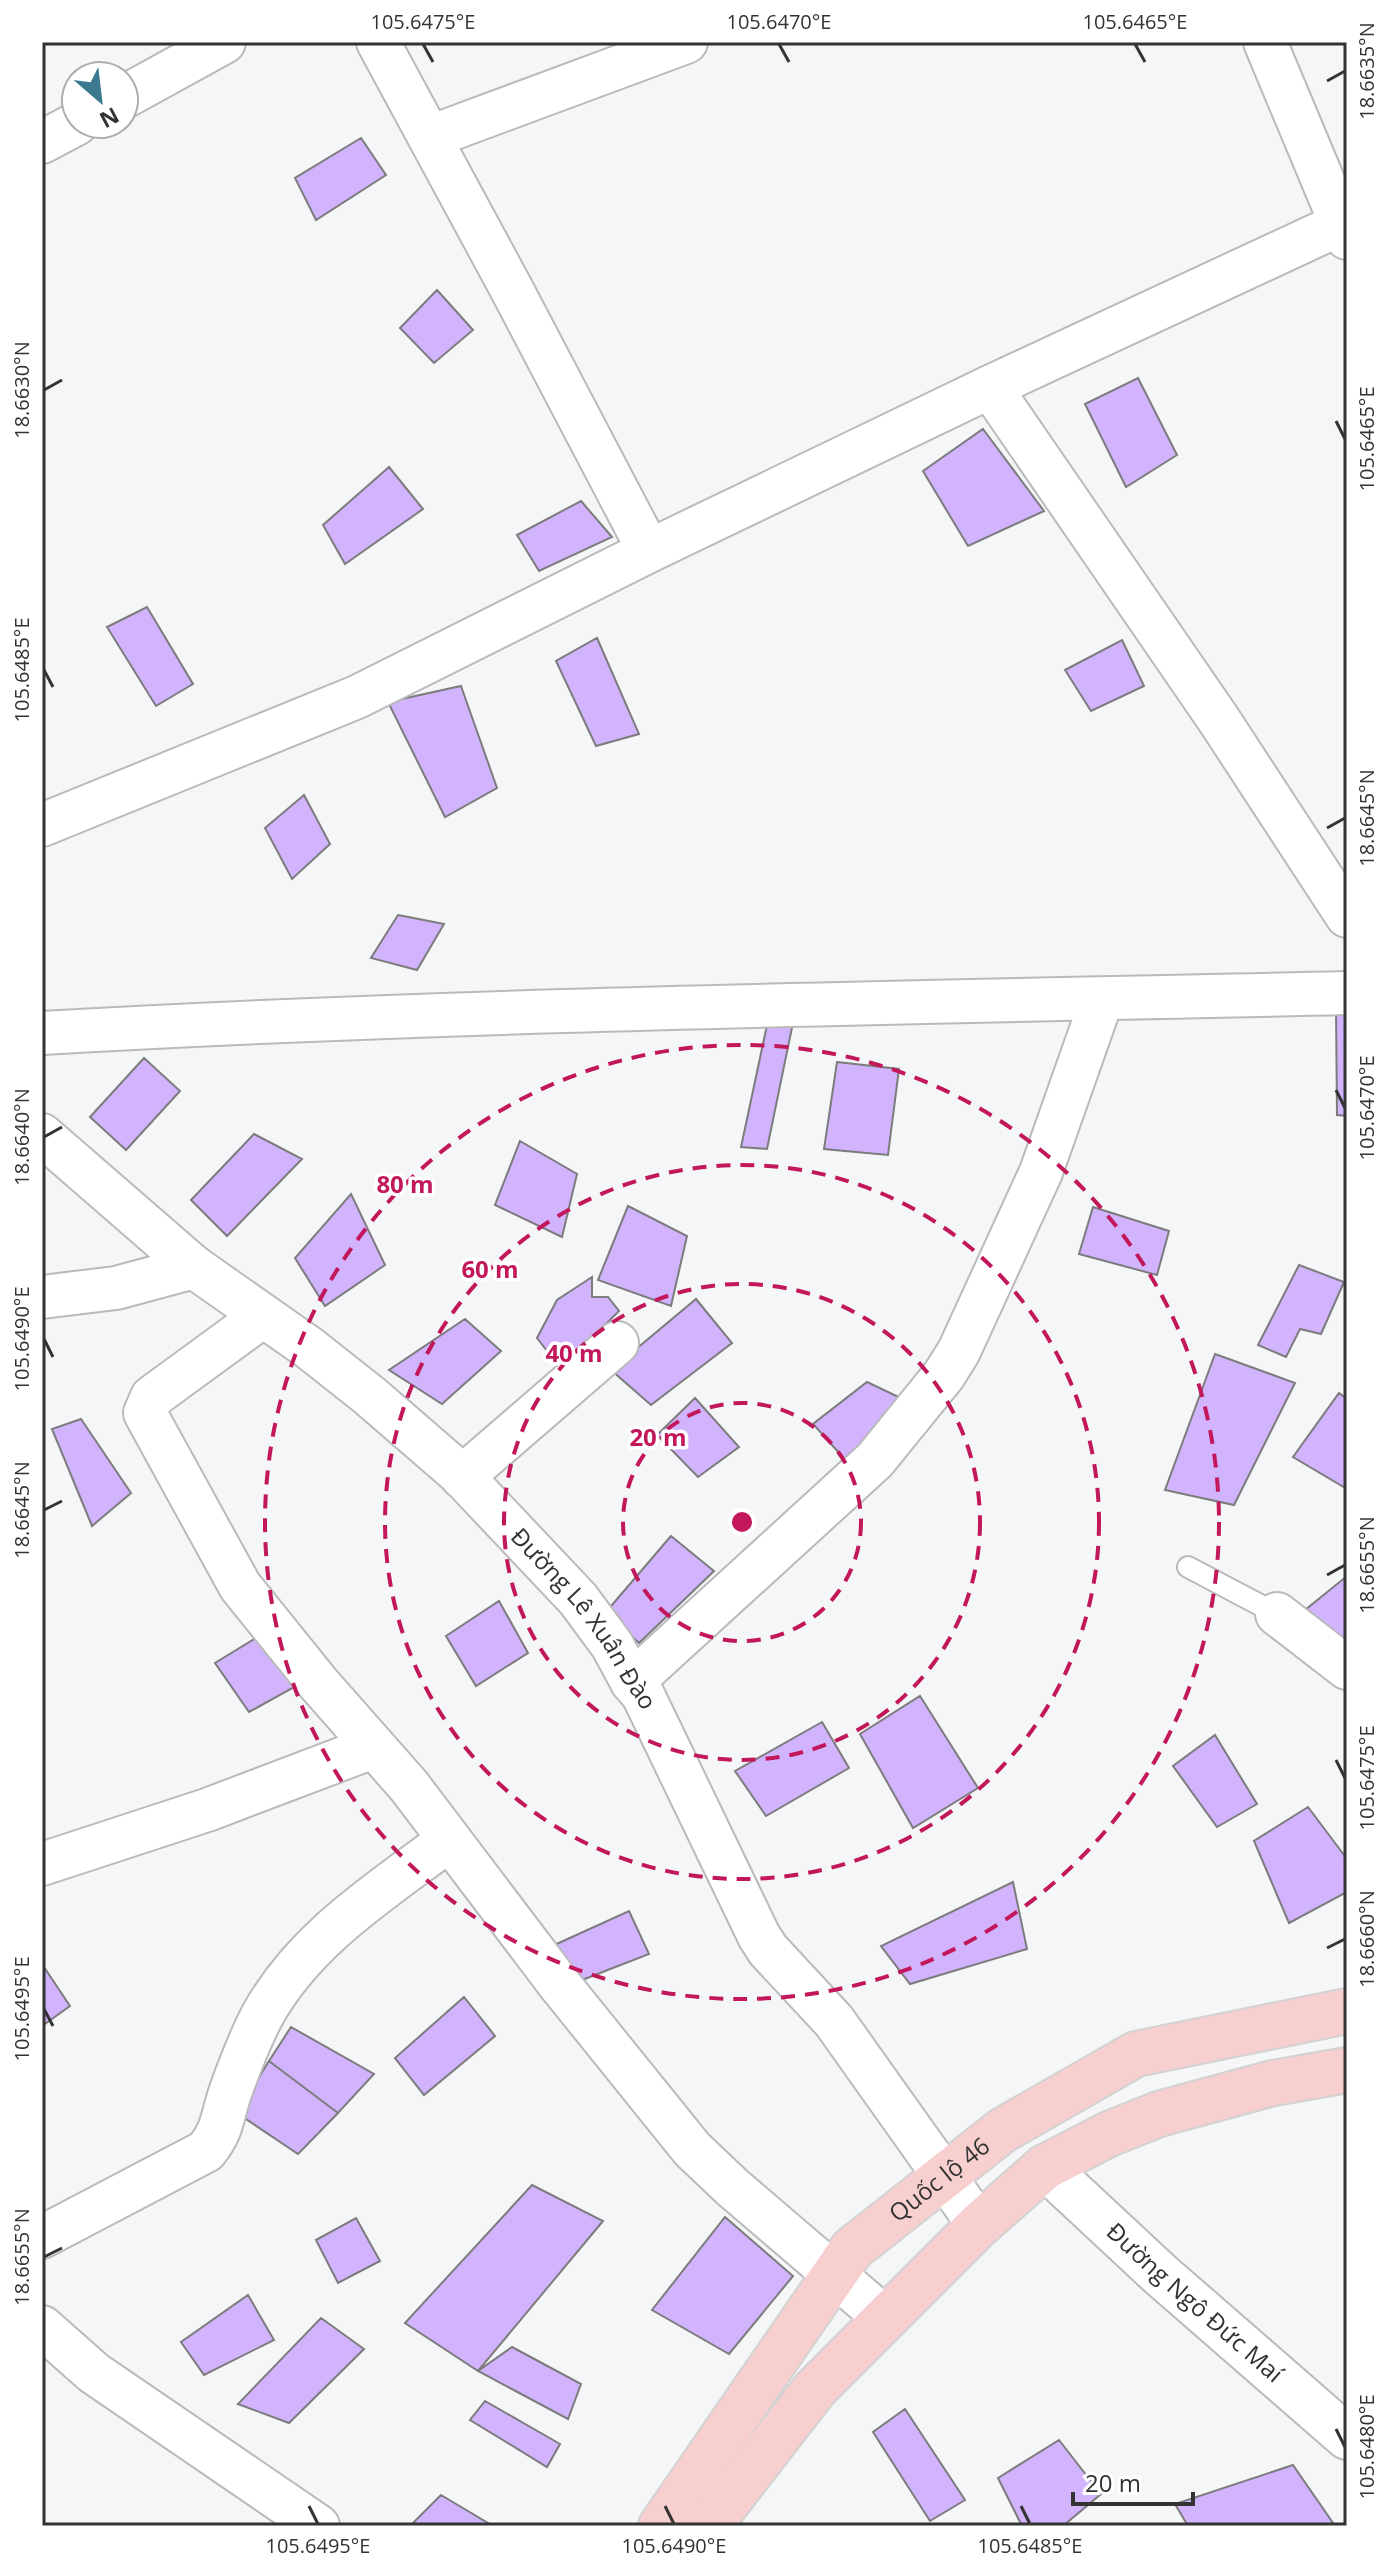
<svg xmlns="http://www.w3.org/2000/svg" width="1389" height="2568" font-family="'Open Sans',sans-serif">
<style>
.building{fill:#d2b3fe;stroke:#7c7c7d;stroke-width:2}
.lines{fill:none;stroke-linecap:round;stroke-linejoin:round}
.service-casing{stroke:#bababc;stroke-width:24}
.minor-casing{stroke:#bababc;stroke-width:46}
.tertiary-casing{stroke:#bababc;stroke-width:48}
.trunk-casing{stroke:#d2d2d2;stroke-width:48}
.service{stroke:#fff;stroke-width:20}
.minor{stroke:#fff;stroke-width:42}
.tertiary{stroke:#fff;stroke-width:44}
.trunk{stroke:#f7cfce;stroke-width:44}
.ticks{fill:none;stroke:#333334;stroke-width:3}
.ring{fill:none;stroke:#c2185b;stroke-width:4;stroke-dasharray:14 10}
.labels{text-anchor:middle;stroke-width:7;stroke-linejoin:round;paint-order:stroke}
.street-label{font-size:24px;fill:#333334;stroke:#fff}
.centre{fill:#c2185b;stroke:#fff;stroke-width:4}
.ring-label{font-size:24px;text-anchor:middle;font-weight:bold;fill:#c2185b;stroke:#fff;stroke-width:7;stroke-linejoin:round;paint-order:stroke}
.neatline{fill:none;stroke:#333334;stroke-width:3}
.ticks-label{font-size:20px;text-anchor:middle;fill:#333334}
</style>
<rect width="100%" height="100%" fill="#f5f6f7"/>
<!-- building -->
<path class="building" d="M361 138 386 175 316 220 295 178Z
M437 290 473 330 434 363 400 328Z
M1138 378 1177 455 1126 487 1085 404Z
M983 429 1044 511 968 546 923 471Z
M389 467 423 509 345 564 323 525Z
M581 501 612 537 539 571 517 535Z
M147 607 193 684 156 706 107 627Z
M597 638 639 734 596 746 556 661Z
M1122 640 1144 686 1091 711 1065 670Z
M461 686 497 788 445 817 388 702Z
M304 795 330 844 292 879 265 828Z
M398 915 444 924 417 970 371 958Z
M1336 1008H1347V1116L1337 1115Z
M770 1011 795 1013 767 1149 741 1147Z
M144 1058 180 1091 126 1150 90 1117Z
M837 1062 899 1069 888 1155 824 1149Z
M254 1134 302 1159 227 1236 191 1200Z
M520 1141 577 1174 562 1237 495 1205Z
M351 1194 385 1265 325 1306 295 1258Z
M628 1206 687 1236 671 1306 598 1280Z
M1093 1207 1169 1231 1157 1275 1079 1254Z
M1299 1265 1344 1282 1321 1334 1300 1329 1286 1357 1258 1345Z
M592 1277V1297H608L619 1311 561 1369 537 1338 557 1300Z
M696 1299 732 1343 651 1405 611 1370Z
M465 1319 501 1351 442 1404 389 1370Z
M1215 1354 1295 1383 1234 1505 1165 1490Z
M867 1382 905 1400 849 1464 813 1424Z
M1339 1393 1347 1399V1489L1293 1457Z
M695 1398 739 1447 698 1477 657 1435Z
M81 1419 131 1493 92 1526 52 1429Z
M671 1536 714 1571 639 1643 606 1612Z
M1347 1576V1658L1289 1623Z
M499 1601 528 1653 476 1686 446 1636Z
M269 1630 307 1680 249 1712 215 1663Z
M920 1696 978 1788 913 1828 860 1734Z
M822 1722 849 1768 766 1816 735 1771Z
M1215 1735 1257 1804 1217 1827 1173 1766Z
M1308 1807 1347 1859V1892L1289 1923 1254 1841Z
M1013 1882 1027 1949 910 1984 881 1946Z
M629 1911 649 1954 577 1982 550 1947Z
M42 1964 70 2006 42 2026Z
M464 1997 495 2036 424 2095 395 2058Z
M291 2027 374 2074 338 2113 269 2061Z
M269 2061 338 2113 298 2154 237 2113Z
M532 2185 603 2221 478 2371 405 2323Z
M725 2217 793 2276 729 2354 652 2310Z
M356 2218 380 2261 338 2283 316 2240Z
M248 2295 274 2340 204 2375 181 2342Z
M321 2318 364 2349 289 2423 238 2404Z
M512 2347 581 2384 568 2419 478 2371Z
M485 2401 560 2444 547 2467 470 2420Z
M905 2409 965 2500 930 2521 873 2432Z
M1059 2440 1101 2494 1063 2526H1022L998 2478Z
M1293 2465 1333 2523 1328 2526H1188L1175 2504Z
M441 2495 493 2526H410Z"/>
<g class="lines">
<defs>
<path id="service" d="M1188 1567 1277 1614"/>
<g id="minor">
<path d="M378 42 511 288 649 551"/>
<path d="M1265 42 1347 238"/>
<path d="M124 97 224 42"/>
<path d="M430 137 686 42"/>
<path d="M42 142 76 124"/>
<path d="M990 387 1219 720 1347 916"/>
<path d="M42 825 357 697 649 551 990 387 1347 221"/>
<path d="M42 1033C477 1008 912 1003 1347 993"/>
<path id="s1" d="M42 1135 194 1267 308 1347 370 1396 459 1473 578 1599 612 1645 632 1682 643 1695 759 1936 768 1950 834 2021 979 2225"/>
<path d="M42 1297 116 1288 194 1267"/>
<path d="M263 1316 152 1397 145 1413 240 1586 319 1684 409 1786 559 1984 667 2118 692 2149 732 2187 885 2318"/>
<path d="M462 1477 617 1343"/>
<path d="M1277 1614 1347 1668"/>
<path d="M632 1682 875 1460 944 1375 959 1351 1041 1172 1102 999"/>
<path d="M42 1864 207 1810 373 1747"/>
<path d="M42 2237 206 2151C224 2129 222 2115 231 2090 240 2065 250 2039 262 2016 304 1939 381 1891 449 1840"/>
<path d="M42 2327 94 2373 318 2526"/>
</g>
<g id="tertiary">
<path id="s2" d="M1045 2167 1161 2275 1347 2437"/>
</g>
<g id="trunk">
<path id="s3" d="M661 2526 852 2249 1003 2130 1136 2054 1347 2011"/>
<path d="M709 2526 815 2389 979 2225 1045 2167 1109 2134 1159 2114 1273 2083 1347 2070"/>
</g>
</defs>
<!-- service casing -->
<use href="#service" class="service-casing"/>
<!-- minor casing -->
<use href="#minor" class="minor-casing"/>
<!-- tertiary casing -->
<use href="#tertiary" class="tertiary-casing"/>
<!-- trunk casing -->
<use href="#trunk" class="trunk-casing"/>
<!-- service -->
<use href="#service" class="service"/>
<!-- minor -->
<use href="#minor" class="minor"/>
<!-- tertiary -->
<use href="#tertiary" class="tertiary"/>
<!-- trunk -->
<use href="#trunk" class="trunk"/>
</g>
<!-- ticks -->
<path class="ticks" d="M423 44 433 62M779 44 789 62M1135 44 1145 62M1327 81 1345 71M44 390 62 380M1336 421 1345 439M44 670 53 687M1327 828 1345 818M1336 1090 1345 1108M44 1137 62 1127M44 1339 53 1357M44 1510 62 1501M1327 1575 1345 1565M1336 1760 1345 1778M1327 1948 1345 1939M44 2009 53 2026M44 2257 62 2248M1336 2429 1345 2447M309 2506 318 2524M665 2506 674 2524M1021 2506 1030 2524"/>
<!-- distance rings -->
<g class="ring">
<circle cx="742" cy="1522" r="119"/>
<circle cx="742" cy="1522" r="238"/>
<circle cx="742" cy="1522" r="357"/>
<circle cx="742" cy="1522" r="477"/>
</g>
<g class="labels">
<!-- street labels -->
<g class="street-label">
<text dy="8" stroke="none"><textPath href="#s1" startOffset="730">Đường Lê Xuân Đào</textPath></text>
<text dy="8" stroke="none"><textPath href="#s3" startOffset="448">Quốc lộ 46</textPath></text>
<text dy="8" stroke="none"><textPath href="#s2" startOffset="202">Đường Ngô Đức Maí</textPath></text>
</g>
</g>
<circle cx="742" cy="1522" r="12" class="centre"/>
<g class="ring-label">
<text x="405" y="1193">80 m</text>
<text x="490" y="1278">60 m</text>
<text x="574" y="1362">40 m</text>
<text x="658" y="1446">20 m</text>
</g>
<!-- border -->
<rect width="1389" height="2568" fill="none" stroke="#ffffff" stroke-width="88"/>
<!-- north arrow -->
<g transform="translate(100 100) rotate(152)"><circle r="38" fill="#ffffff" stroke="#adadae" stroke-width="2"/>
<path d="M0-6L14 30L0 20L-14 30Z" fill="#3b7a8e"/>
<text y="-12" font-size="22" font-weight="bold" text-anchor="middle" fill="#333334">N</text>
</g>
<!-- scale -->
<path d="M1073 2492v12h120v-12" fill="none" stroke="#333334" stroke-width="4"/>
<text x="1085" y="2492" font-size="24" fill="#333334" stroke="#ffffff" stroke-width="6" paint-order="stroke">20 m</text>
<rect x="44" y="44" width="1301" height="2480" class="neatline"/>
<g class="ticks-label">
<text x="423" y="29">105.6475°E</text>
<text x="779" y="29">105.6470°E</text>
<text x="1135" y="29">105.6465°E</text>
<text transform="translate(1367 71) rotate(-90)" y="7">18.6635°N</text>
<text transform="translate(22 390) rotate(-90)" y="7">18.6630°N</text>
<text transform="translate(1367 439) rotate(-90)" y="7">105.6465°E</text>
<text transform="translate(22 670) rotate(-90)" y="7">105.6485°E</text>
<text transform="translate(1367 818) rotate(-90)" y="7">18.6645°N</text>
<text transform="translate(1367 1108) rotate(-90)" y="7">105.6470°E</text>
<text transform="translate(22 1137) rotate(-90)" y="7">18.6640°N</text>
<text transform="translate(22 1339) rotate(-90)" y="7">105.6490°E</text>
<text transform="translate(22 1510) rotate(-90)" y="7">18.6645°N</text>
<text transform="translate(1367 1565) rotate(-90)" y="7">18.6655°N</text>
<text transform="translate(1367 1778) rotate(-90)" y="7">105.6475°E</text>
<text transform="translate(1367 1939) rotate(-90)" y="7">18.6660°N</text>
<text transform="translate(22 2009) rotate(-90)" y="7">105.6495°E</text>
<text transform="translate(22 2257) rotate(-90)" y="7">18.6655°N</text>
<text transform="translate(1367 2447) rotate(-90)" y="7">105.6480°E</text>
<text x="318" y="2553">105.6495°E</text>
<text x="674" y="2553">105.6490°E</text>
<text x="1030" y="2553">105.6485°E</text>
</g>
</svg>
